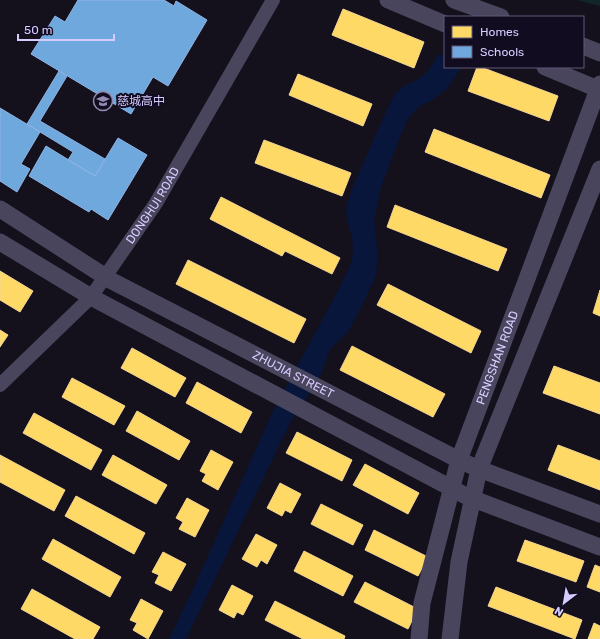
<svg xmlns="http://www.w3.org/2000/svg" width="600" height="639" font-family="Rubik,'Noto Sans SC',sans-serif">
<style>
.green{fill:#102629}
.water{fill:#09163b}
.homes{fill:#ffd966;stroke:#f3d594}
.schools{fill:#6fa8dc;stroke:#8eb3e6}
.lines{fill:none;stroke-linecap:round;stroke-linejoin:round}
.minor{stroke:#49455d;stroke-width:14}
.tertiary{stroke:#49455d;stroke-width:17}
.labels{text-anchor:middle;stroke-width:4;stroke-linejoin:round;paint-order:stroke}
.poi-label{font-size:12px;fill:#d7ccff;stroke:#120c21;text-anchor:start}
.street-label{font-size:12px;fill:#d7ccff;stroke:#120c21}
</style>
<rect width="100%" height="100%" fill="#14111c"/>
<!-- green -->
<path class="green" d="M577 0H600V6Z"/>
<!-- water -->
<path class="water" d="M438 55H445V67H462L447 89 431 101 420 106 409 117 400 137 381 187 374 221 378 256 376 275 363 304 348 332 330 349 320 377 292 419 186 639H169L194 587 273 411 340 287 351 263 353 251 352 237 347 220 346 208 353 186 389 105 396 93 405 85 417 80 427 72Z"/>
<!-- homes -->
<path class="homes" d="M343 9 424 42 414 68 332 35Z
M477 67H481L558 96 549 121 468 91Z
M298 74 372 104 363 126 289 95Z
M434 129 550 175 541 198 425 152Z
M264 140 351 173 342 196 255 163Z
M221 197 340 258 332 274 285 251 282 256 210 219Z
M395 205 507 249 498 271 387 227Z
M188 260 306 319 294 343 176 284Z
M0 271 33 291 20 312 0 300Z
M388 284 481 331 471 353 377 305Z
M600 290V316L593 313Z
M0 330 8 335 0 347Z
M352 346 445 394 433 417 340 370Z
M132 348 186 378 175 397 121 368Z
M554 366 600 383V414L543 393Z
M72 378 125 406 114 425 62 397Z
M197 382 252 412 241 433 186 403Z
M137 411 190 441 179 460 126 431Z
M34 413 102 450 91 470 23 433Z
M297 432 352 460 342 481 286 453Z
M558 445 600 461V490L548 470Z
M211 450 233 462 218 490 202 481 206 474 200 471Z
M0 455 65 490 54 511 0 482Z
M113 455 167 485 156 504 102 475Z
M365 464 419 493 408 514 353 485Z
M280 483 301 494 291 513 285 510 282 516 267 508Z
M76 496 145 533 134 554 65 516Z
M187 498 209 510 195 537 179 529 183 522 176 518Z
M321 504 363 525 353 545 311 524Z
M374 530 428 557 418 576 365 550Z
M256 534 277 545 267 564 261 560 257 567 242 559Z
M53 539 121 577 110 597 42 559Z
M525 540 584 561 576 582 517 561Z
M304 551 353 576 343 596 294 571Z
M163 552 186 564 171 591 155 583 159 575 152 572Z
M595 565 600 567V592L587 587Z
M365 582 418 609 408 629 354 602Z
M232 585 253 596 243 615 237 612 234 618 219 610Z
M496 587 582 620 575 639 488 606Z
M32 589 100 627 93 639H75L21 609Z
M141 599 163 611 148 639 133 630 137 623 130 620Z
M275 601 345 636 344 639H303L265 620Z
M594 623 600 626V639H588Z"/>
<!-- schools -->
<path class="schools" d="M78 0H164L174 6 176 1 207 20 168 86 153 77 131 114 31 54 55 16 65 22Z
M59 71 67 76 40 121 105 159 95 176 68 160 73 152 27 124Z
M0 108 40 132 21 164 30 169 17 192 0 181Z
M118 138 147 155 108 220 91 209 89 212 29 176 46 146 95 176Z"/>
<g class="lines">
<!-- minor -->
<path class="minor" id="s1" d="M0 385 91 297 156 203 273 0"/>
<!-- tertiary -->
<g class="tertiary">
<path d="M388 0 445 24"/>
<path d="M454 0 501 17"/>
<path d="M583 46 600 53"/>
<path d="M545 67 600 90"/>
<path id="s2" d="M0 209 112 281 459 460 479 469 600 514"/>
<path d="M0 242 91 297 468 497 600 547"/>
<path id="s3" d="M419 639 422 603 459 460 600 84"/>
<path d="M450 639 459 562 479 469 600 169"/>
</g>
</g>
<!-- icons -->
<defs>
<symbol id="school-ring" viewBox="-11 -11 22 22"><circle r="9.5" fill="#120c21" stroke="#938bb0" stroke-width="1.5"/><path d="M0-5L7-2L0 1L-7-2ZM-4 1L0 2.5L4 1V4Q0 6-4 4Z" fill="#938bb0"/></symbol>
</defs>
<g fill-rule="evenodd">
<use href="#school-ring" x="92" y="90" width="22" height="22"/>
</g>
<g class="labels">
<!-- poi labels -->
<g class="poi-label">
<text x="117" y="105">慈城高中</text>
</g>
<!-- street labels -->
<g class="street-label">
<text dy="4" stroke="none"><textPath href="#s1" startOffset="237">DONGHUI ROAD</textPath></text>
<text dy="4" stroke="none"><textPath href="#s3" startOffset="293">PENGSHAN ROAD</textPath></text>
<text dy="4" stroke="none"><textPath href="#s2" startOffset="337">ZHUJIA STREET</textPath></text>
</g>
</g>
<!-- legend -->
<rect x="444" y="16" width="140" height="52" fill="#120c21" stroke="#61597a"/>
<rect x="452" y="26" width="20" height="12" fill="#ffd966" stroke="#61597a"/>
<text x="480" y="36" font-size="12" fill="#d7ccff">Homes</text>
<rect x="452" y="46" width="20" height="12" fill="#6fa8dc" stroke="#61597a"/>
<text x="480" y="56" font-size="12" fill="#d7ccff">Schools</text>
<!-- north arrow -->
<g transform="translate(564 603) rotate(211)" stroke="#120c21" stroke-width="3" paint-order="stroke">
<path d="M0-3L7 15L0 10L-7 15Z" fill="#d7ccff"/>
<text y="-6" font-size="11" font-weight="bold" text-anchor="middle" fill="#d7ccff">N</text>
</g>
<!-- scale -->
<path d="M18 34v6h96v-6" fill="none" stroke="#d7ccff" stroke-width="2"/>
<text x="24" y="34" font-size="12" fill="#d7ccff" stroke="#120c21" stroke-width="3" paint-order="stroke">50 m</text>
</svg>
